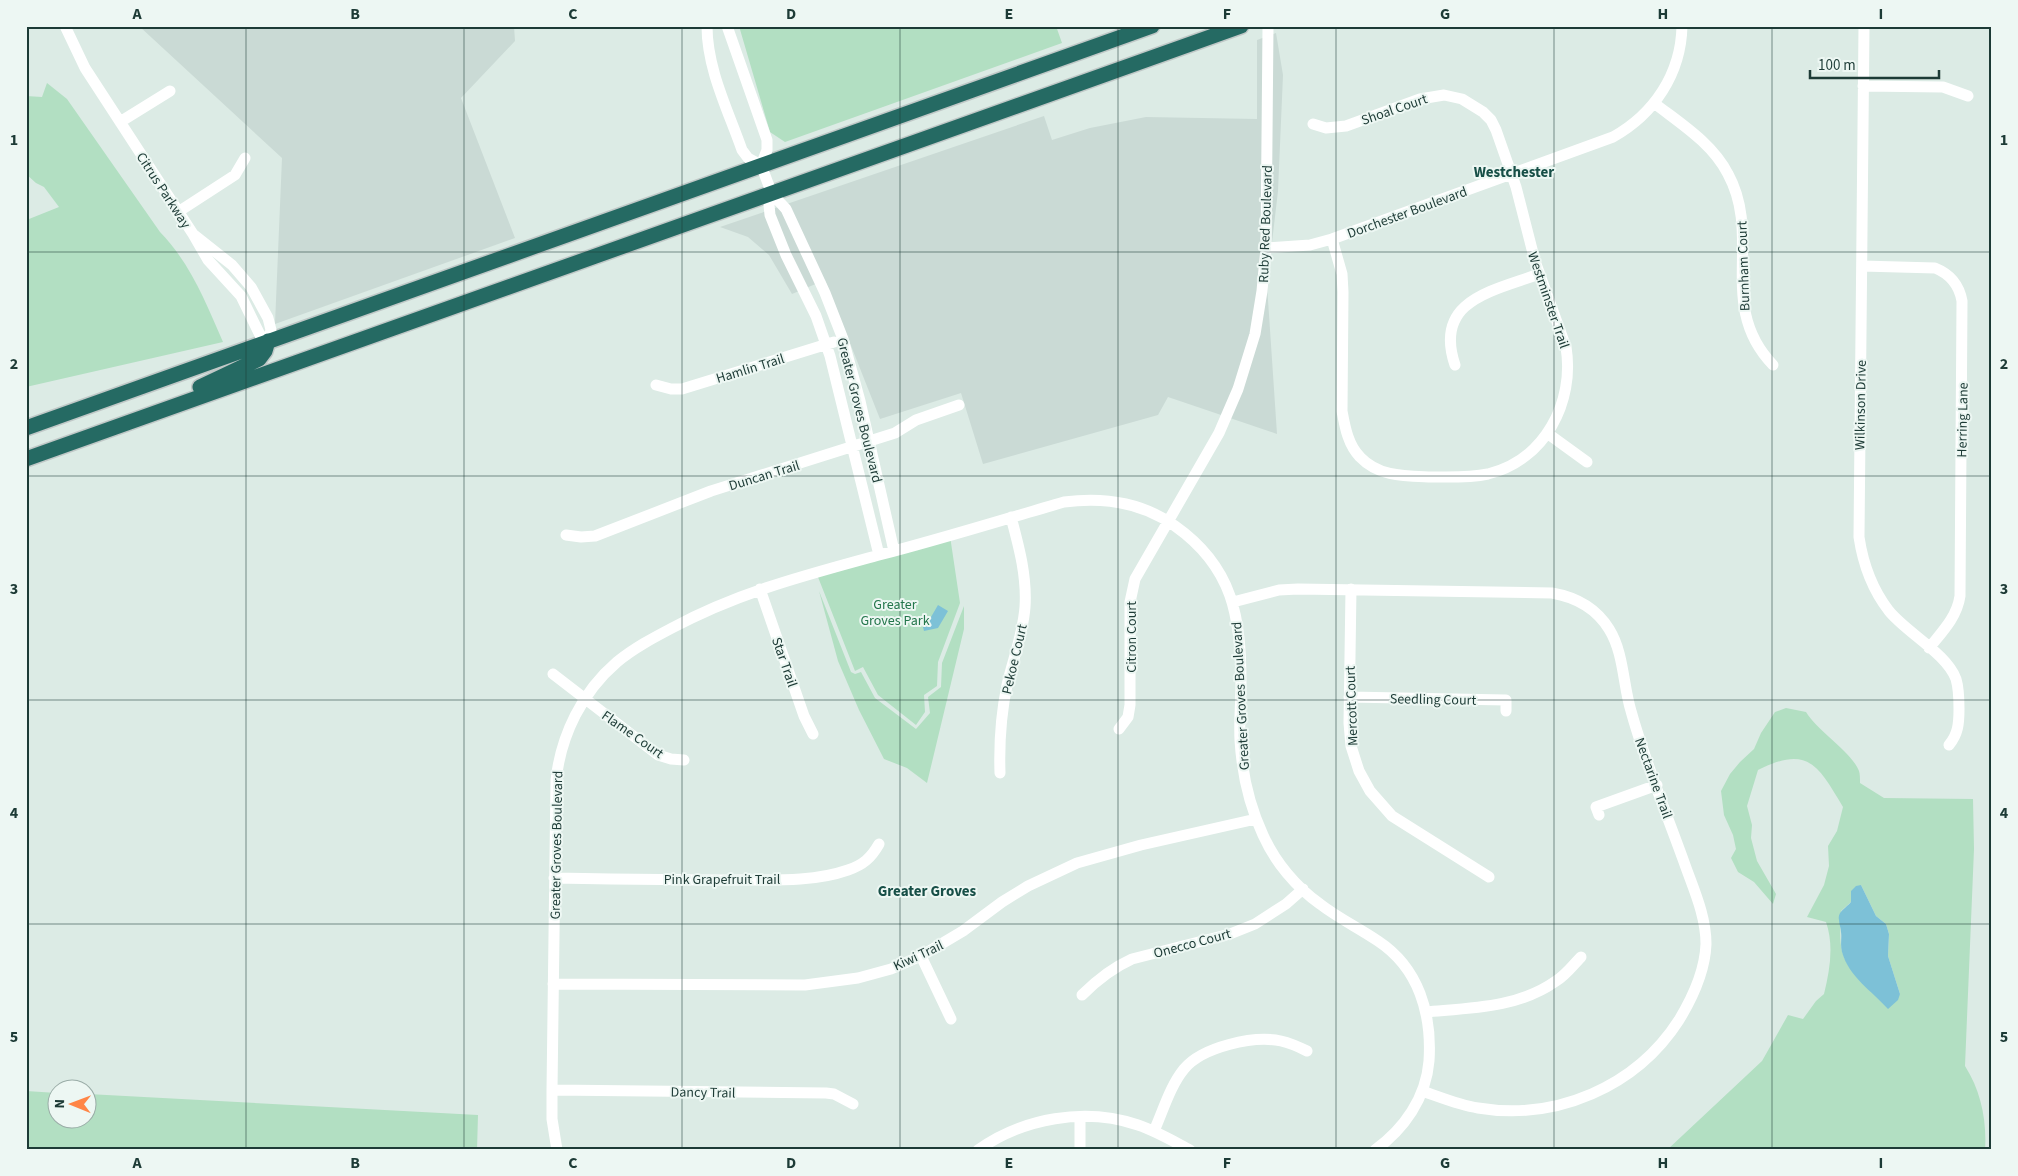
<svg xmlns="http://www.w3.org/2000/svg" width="2018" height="1176" font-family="'Source Sans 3',sans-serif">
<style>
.built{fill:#cadad5}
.green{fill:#b2dfc2;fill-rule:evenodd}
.water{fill:#7dc1d7}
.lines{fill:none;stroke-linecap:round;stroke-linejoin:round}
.highway-casing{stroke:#c0c8c7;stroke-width:18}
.minor{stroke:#fff;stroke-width:11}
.highway{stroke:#256a63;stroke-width:15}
.grid{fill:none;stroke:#1d3b36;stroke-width:1;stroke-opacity:0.55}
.labels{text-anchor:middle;stroke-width:4;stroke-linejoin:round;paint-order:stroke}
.street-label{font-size:14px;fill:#1d3b36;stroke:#edf7f3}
.park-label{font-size:14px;fill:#23764b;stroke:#edf7f3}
.neighbourhood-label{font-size:15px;font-weight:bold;fill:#174f47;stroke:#edf7f3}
.neatline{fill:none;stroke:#1d3b36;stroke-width:2}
.grid-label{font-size:16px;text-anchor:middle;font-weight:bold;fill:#1d3b36}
</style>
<rect width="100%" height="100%" fill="#dcebe5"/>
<!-- built -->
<path class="built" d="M139 26H514L515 41 461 98 515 238 275 324 282 158Z
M1276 33 1283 75 1278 191 1267 285 1277 434 1168 397 1158 415 983 464 961 393 880 419 825 280 792 294 769 255 748 237 720 227 1044 116 1052 140 1090 128 1146 117 1257 119V40Z"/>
<!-- green -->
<path class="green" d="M739 26H1056L1062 43 785 142 770 132Z
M47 83 67 99 160 232C191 264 206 303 223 342L26 387V222L29 219 59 207 44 187 36 183 26 174V96L42 97Z
M950 536 960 603 938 662 937 686 924 695 925 712 916 725 878 695 863 667 855 671 816 572Z
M819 591 851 672 855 674 861 672 875 698 916 729 930 713 928 697 941 687 942 663 964 606V629L927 783 907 768 884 759 859 710 838 661Z
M1786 708 1806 712C1818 732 1851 751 1859 771 1860 774 1860 779 1860 783L1884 798 1973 799 1974 849 1965 1066C1981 1091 1987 1121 1985 1150H1667L1762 1061 1788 1015 1803 1019 1816 1001 1824 994C1830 970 1834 945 1826 922L1807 917 1824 885 1829 866 1828 846 1837 831 1843 807C1818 765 1808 745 1758 770L1747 806 1752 825 1751 838 1757 861 1776 894 1773 904 1754 882 1738 872 1731 858 1736 849 1733 835 1724 815 1721 791 1730 774 1740 762 1754 749 1761 733 1775 712ZM1861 885 1876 916 1886 924 1889 934 1888 956 1900 994 1888 1008C1872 990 1849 976 1842 951 1839 939 1841 923 1841 911L1851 902Z
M26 1091 57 1093 58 1118H88V1094L478 1115 477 1150H26Z"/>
<!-- water -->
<path class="water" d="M938 605 948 611 938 628 924 631 921 619 931 617Z
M1861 885 1876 916 1886 924 1889 934 1888 956 1900 994 1898 1000 1888 1009C1872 991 1849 977 1842 952 1840 945 1842 938 1841 932 1841 928 1839 924 1839 920 1837 912 1846 908 1851 902V891L1856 886Z"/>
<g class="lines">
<defs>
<path id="highway" d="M200 387 259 359 265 351 268 341
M26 428 1152 26
M26 459 1241 26"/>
</defs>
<!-- highway casing -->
<use href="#highway" class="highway-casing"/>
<!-- minor -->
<path class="minor" d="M65 26 85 68 193 234 232 265 251 287 268 318 271 330 268 341 260 335 241 296 208 260 193 234
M707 26C707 69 728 110 742 150L748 158 761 165
M727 26 767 140V150L761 165
M1864 26 1859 537C1863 564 1872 589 1889 611 1907 633 1947 654 1956 679 1959 689 1959 699 1959 709 1959 724 1958 734 1949 745
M1863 86 1943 87 1968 96
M1654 103C1681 124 1712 143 1728 174 1763 238 1716 306 1773 365
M120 122 170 91
M1313 124 1326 128 1346 126 1420 99 1444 95 1462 99 1483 112 1491 120 1496 130 1516 187 1535 261 1566 347C1575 402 1545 460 1488 474 1469 478 1450 477 1431 477 1405 476 1379 477 1360 457 1348 445 1345 427 1342 411L1343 292 1342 274 1332 239
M761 165 772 194 786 209 825 293 843 339 860 401 894 551
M772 194 769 205 770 215 786 255 816 316 830 356 879 555
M178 212 235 175 245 158
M1266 248 1310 245 1332 239 1613 137C1654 114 1681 74 1682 26
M1862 266 1935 268C1950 274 1959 284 1962 301L1960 596C1957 617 1942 632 1929 648
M1455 365C1433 300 1493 291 1539 274
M656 385 671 389H682L834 342
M1547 433 1587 462
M566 535 581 537 595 536 711 491 895 433 916 420 959 405
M760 589 804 716 813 734
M1351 589 1349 723 1351 746 1359 771 1370 791 1392 816 1489 877
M1233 602 1279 590 1298 589 1552 593C1575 597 1596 608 1609 629 1624 653 1623 685 1631 711 1645 762 1666 812 1684 862 1693 888 1706 915 1706 944 1705 972 1693 997 1679 1020 1636 1087 1556 1121 1478 1108 1458 1105 1440 1097 1422 1091
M553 674 658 755 671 759 684 760
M1349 697 1506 700V711
M1119 729 1128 717 1130 705V602L1135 579 1219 433 1238 389 1255 334 1262 291 1266 248 1268 26
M1000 773C999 743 1001 714 1007 685 1013 659 1023 634 1025 607 1027 576 1019 547 1011 517
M1599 815 1596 807 1657 785
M554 878C615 879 677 880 738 880 773 880 814 882 848 870 863 865 871 858 879 844
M921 956 951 1019
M553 984 805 985 858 978 891 969 921 956 963 931 1002 902 1028 886 1077 863 1141 845 1256 819
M1082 995C1097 980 1112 968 1132 959L1230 934 1255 924 1286 904 1303 889
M1426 1012C1471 1008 1518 1008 1556 981 1566 975 1573 965 1581 957
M552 1090 826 1093 834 1094 853 1104
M1080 1117V1150
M1154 1131C1163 1111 1170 1086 1184 1069 1202 1047 1254 1035 1281 1041 1290 1043 1299 1047 1307 1051
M557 1150 552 1119V1090L556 780C561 735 582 692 617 662 634 648 653 638 672 628 739 592 806 575 879 555 941 539 1002 520 1064 502 1103 497 1142 502 1175 526 1233 567 1241 617 1241 684 1241 703 1239 721 1240 740 1242 773 1249 805 1263 835 1275 862 1296 887 1320 904 1338 918 1359 928 1378 941 1419 968 1432 1014 1429 1061 1426 1098 1404 1129 1375 1150
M978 1150C1023 1118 1085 1107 1138 1125 1156 1131 1173 1141 1190 1150"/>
<!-- highway -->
<use href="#highway" class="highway"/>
</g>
<!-- grid -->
<path class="grid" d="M246 26V1150M464 26V1150M682 26V1150M900 26V1150M1118 26V1150M1336 26V1150M1554 26V1150M1772 26V1150M26 252H1992M26 476H1992M26 700H1992M26 924H1992"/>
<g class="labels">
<!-- street labels -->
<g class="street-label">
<text transform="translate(1394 109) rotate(-19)" y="5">Shoal Court</text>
<text transform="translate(164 190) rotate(57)" y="5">Citrus Parkway</text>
<text transform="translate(1407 212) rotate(-20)" y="5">Dorchester Boulevard</text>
<text transform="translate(1265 224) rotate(-88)" y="5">Ruby Red Boulevard</text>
<text transform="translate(1743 266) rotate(-92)" y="5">Burnham Court</text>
<text transform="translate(1549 300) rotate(71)" y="5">Westminster Trail</text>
<text transform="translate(750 368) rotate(-17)" y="5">Hamlin Trail</text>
<text transform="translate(1860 405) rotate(-89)" y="5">Wilkinson Drive</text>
<text transform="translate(860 410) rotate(76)" y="5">Greater Groves Boulevard</text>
<text transform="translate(1962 420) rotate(-89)" y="5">Herring Lane</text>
<text transform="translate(764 475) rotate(-17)" y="5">Duncan Trail</text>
<text transform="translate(1131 637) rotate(-90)" y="5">Citron Court</text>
<text transform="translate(1014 659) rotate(-77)" y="5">Pekoe Court</text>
<text transform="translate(785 662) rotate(71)" y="5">Star Trail</text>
<text transform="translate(1240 696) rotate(-93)" y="5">Greater Groves Boulevard</text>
<text transform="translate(1433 699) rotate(1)" y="5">Seedling Court</text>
<text transform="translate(1351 706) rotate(-92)" y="5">Mercott Court</text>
<text transform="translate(633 734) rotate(35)" y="5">Flame Court</text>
<text transform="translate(1654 778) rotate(70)" y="5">Nectarine Trail</text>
<text transform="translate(556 845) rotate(-89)" y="5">Greater Groves Boulevard</text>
<text x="722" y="884">Pink Grapefruit Trail</text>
<text transform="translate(1192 943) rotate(-15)" y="5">Onecco Court</text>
<text transform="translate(918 955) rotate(-25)" y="5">Kiwi Trail</text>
<text transform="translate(703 1092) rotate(1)" y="5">Dancy Trail</text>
</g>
<!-- park labels -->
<g class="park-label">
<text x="895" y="609">Greater<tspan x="895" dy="16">Groves Park</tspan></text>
</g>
<!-- neighbourhood labels -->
<g class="neighbourhood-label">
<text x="1514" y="177">Westchester</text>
<text x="927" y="896">Greater Groves</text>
</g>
</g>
<!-- border -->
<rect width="2018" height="1176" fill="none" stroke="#edf7f3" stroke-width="55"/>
<!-- north arrow -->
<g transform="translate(72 1104) rotate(271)"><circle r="24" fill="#edf7f3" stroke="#9aaca7"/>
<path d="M0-4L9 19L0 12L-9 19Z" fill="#ff8546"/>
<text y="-8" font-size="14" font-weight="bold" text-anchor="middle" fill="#1d3b36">N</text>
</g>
<!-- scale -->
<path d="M1810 70v8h129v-8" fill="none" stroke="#1d3b36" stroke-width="2.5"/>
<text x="1818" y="70" font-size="15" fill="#1d3b36" stroke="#edf7f3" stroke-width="4" paint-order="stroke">100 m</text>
<rect x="28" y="28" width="1962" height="1120" class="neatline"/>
<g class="grid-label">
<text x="137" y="19">A</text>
<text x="355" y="19">B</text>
<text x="573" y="19">C</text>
<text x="791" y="19">D</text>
<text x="1009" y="19">E</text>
<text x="1227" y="19">F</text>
<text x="1445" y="19">G</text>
<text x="1663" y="19">H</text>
<text x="1881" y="19">I</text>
<text x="14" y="145">1</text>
<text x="2004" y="145">1</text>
<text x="14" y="369">2</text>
<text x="2004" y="369">2</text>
<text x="14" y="594">3</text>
<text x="2004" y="594">3</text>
<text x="14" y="818">4</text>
<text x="2004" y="818">4</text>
<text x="14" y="1042">5</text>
<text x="2004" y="1042">5</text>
<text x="137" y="1168">A</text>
<text x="355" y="1168">B</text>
<text x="573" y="1168">C</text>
<text x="791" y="1168">D</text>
<text x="1009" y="1168">E</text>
<text x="1227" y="1168">F</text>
<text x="1445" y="1168">G</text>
<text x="1663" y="1168">H</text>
<text x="1881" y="1168">I</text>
</g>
</svg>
